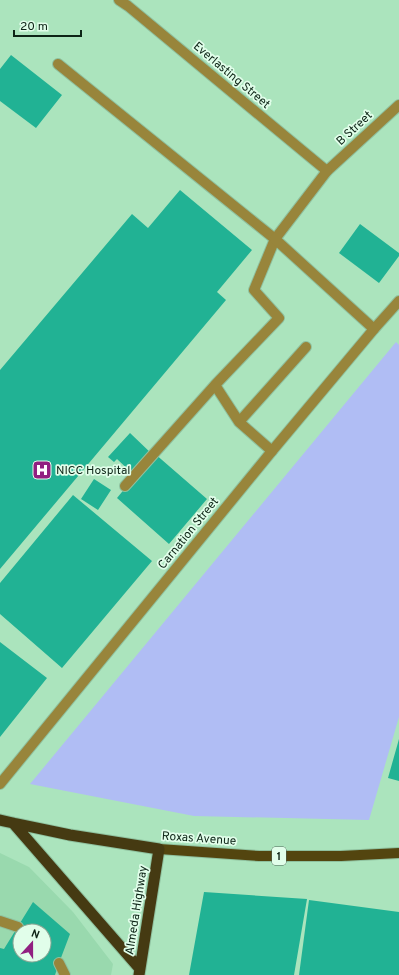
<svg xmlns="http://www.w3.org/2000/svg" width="399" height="975" font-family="Overpass,sans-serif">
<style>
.built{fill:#99d9ae;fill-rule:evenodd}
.green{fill:#b0bdf4}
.building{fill:#21b294;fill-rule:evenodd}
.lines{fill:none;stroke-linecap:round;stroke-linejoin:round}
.service-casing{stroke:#8fc19f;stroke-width:12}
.minor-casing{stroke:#8fc19f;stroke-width:12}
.tertiary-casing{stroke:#8fc19f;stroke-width:12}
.primary-casing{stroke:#8fc19f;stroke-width:12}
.trunk-casing{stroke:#8fc19f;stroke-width:13}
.service{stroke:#98853b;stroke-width:10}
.minor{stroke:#98853b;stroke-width:10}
.tertiary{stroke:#98853b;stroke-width:10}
.primary{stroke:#53450f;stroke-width:10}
.trunk{stroke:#453a12;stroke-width:11}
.labels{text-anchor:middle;stroke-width:3.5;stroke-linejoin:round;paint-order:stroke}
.shield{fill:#e1feea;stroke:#4d6556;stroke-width:1}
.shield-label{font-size:11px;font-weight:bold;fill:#0d2416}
.street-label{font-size:12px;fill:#0d2416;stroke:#e1feea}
.poi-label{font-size:12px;fill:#0d2416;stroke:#e1feea;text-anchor:start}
</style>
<rect width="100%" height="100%" fill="#abe4bd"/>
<!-- built -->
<path class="built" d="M0 853 29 867 73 912 113 964 111 975H0ZM20 931H44V955H20Z"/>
<!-- green -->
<path class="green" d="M396 342 399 345V717L369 820 194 816 30 784Z"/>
<!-- building -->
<path class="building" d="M11 55 62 95 36 128 0 101V69Z
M180 190 252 250 217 292 226 300 0 569V370L132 214 148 228Z
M360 224 399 253V256L379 283 339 253Z
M130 433 153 455 134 475 117 459 114 462 108 457Z
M154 453 207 499 169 544 117 498Z
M94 479 111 490 98 510 81 499Z
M73 495 152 561 62 668 0 614V583Z
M0 642 47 678 0 737Z
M399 739V781L388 778Z
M204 892 307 899 294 975H189Z
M309 900 399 912V975H299Z
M33 902 70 934 59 963 55 975H0V948L4 949ZM20 931H44V955H20Z"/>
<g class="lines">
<defs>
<path id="service" d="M58 64 275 239 254 290 279 318 215 385 125 486
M327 171 399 105
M215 385 239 422 272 451
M239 422 306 347
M0 921 18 927
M59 963 65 975"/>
<path id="minor" d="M119 0 128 6 327 171 275 239 374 329"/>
<path id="tertiary" d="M0 784 272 451 374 329 399 301"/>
<path id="primary" d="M159 849 259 856H341L399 853"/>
<path id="trunk" d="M0 820 13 823 70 835 159 849 139 975
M13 823 140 969"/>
</defs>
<!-- service casing -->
<use href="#service" class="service-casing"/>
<!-- minor casing -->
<use href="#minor" class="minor-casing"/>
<!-- tertiary casing -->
<use href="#tertiary" class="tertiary-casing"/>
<!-- primary casing -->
<use href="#primary" class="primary-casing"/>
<!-- trunk casing -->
<use href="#trunk" class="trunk-casing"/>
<!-- service -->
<use href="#service" class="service"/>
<!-- minor -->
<use href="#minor" class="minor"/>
<!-- tertiary -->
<use href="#tertiary" class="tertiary"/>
<!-- primary -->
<use href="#primary" class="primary"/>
<!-- trunk -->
<use href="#trunk" class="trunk"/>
</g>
<!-- icons -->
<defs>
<symbol id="hospital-square" viewBox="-11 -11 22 22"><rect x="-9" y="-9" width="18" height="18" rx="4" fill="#912081" stroke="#e1feea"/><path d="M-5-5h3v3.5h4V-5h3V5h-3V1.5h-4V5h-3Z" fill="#fff"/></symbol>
</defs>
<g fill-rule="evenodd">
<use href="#hospital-square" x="31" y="459" width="22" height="22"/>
</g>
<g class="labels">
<!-- shield labels -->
<rect class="shield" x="272" y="847" width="14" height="18" rx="3"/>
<g class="shield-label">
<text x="279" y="860">1</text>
</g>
<!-- street labels -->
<g class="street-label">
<text transform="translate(232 75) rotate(40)" y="4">Everlasting Street</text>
<text transform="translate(354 128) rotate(-43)" y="4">B Street</text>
<text transform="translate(188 533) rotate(-51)" y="4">Carnation Street</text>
<text transform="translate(199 838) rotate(4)" y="4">Roxas Avenue</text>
<text transform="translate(136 910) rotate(-81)" y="4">Almeda Highway</text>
</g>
<!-- poi labels -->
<g class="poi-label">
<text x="56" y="474">NICC Hospital</text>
</g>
</g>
<!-- north arrow -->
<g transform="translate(32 943) rotate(21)"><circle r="19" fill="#e1feea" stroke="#8ca795"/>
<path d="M0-3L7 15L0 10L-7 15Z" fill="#912081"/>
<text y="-6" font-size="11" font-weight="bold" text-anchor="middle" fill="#0d2416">N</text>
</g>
<!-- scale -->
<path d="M14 30v6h67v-6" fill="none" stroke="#0d2416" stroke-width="2"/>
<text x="20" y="30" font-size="12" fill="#0d2416" stroke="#e1feea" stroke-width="3" paint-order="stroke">20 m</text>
</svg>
